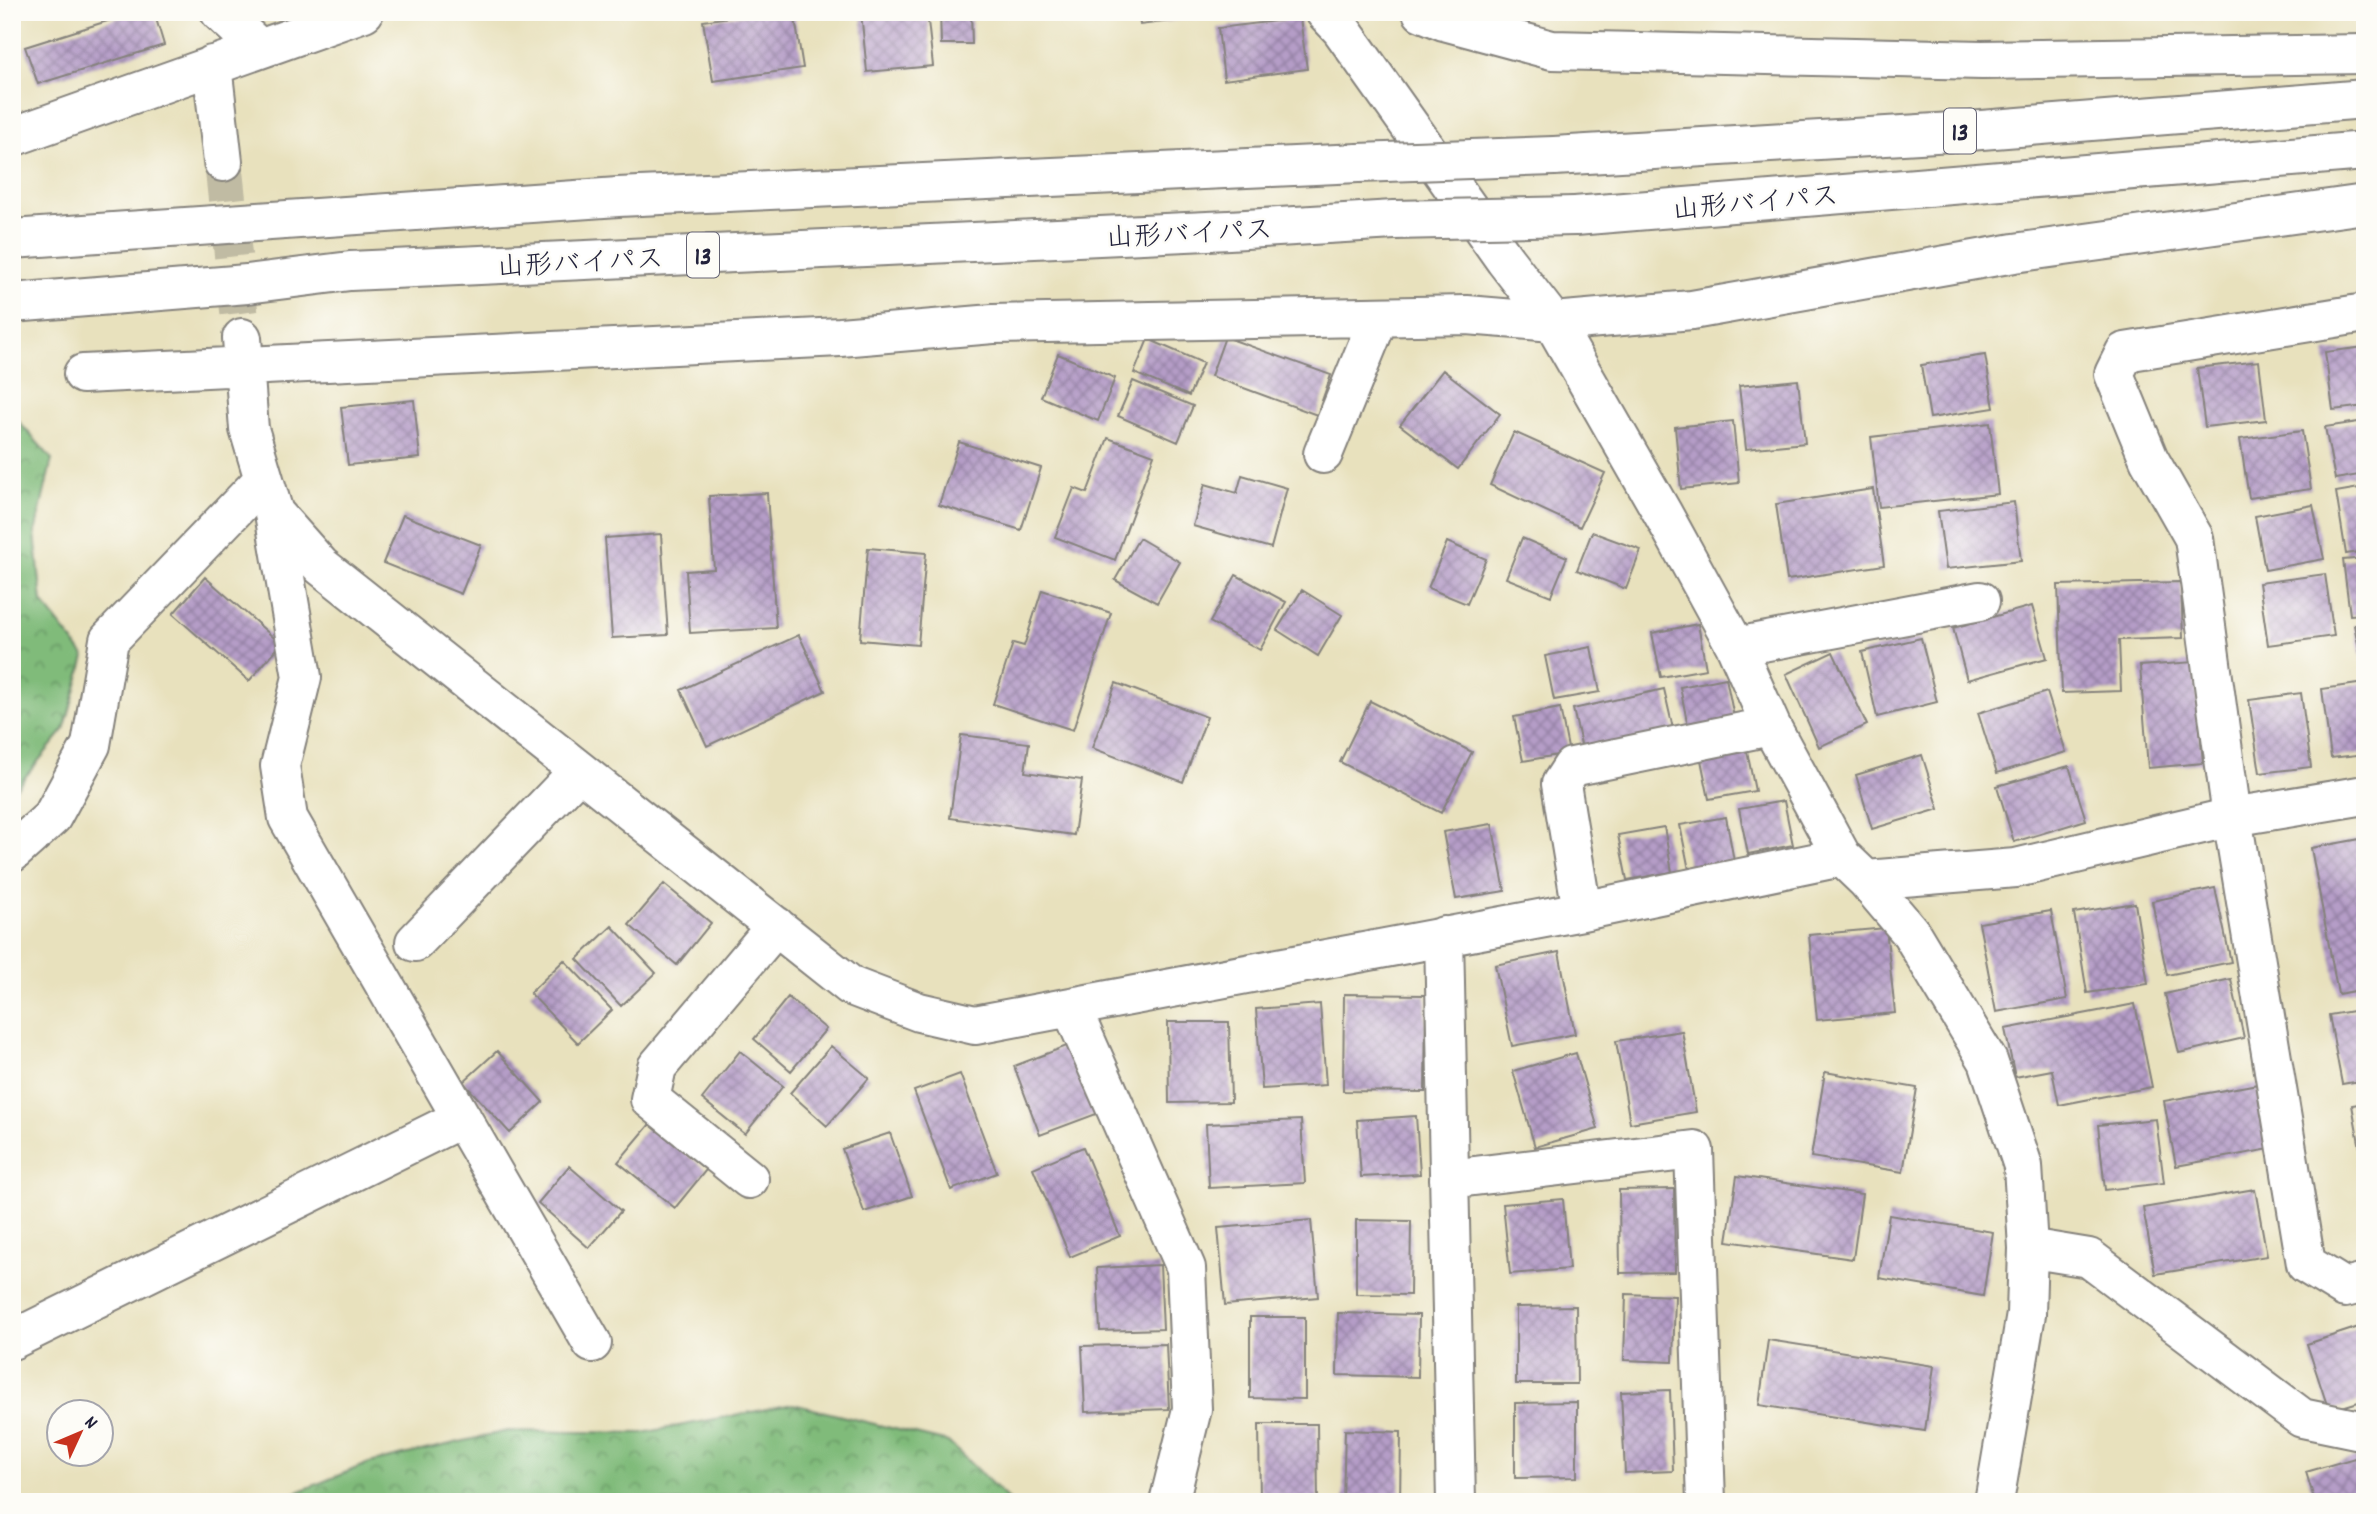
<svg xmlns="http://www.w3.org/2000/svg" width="2377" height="1514" font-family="Dekko,'Klee One',sans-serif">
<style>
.forest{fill:url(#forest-crowns);stroke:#516e5a;stroke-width:2}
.building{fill:url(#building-cross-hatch)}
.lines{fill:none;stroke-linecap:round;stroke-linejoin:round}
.minor-tunnel{stroke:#c0bba3;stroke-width:38;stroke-dasharray:38 19;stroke-linecap:butt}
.minor-casing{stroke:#85827c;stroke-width:42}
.highway-casing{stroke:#85827c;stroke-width:42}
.minor{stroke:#fff;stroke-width:38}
.highway{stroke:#fff;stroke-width:38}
.highway-bridge-casing{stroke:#85827c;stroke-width:42;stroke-linecap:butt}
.highway-bridge{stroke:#fff;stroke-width:38}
.labels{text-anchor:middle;stroke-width:5;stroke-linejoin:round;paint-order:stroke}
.shield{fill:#fdfcf7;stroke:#646373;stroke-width:2}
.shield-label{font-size:26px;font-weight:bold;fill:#22223b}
.street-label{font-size:28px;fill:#22223b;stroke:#fdfcf7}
</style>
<defs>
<pattern id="forest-crowns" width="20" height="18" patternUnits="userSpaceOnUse" patternTransform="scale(1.75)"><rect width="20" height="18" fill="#80bb7a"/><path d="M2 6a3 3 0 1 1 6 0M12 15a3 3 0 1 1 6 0" fill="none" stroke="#689865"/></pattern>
<pattern id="building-cross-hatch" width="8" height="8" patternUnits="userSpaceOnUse" patternTransform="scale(1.75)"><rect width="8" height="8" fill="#b59dc7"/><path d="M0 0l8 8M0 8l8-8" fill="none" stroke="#9380a3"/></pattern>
</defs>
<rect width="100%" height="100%" fill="#fdfcf7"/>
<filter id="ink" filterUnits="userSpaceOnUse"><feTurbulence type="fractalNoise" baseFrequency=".0143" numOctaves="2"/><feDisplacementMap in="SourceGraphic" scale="14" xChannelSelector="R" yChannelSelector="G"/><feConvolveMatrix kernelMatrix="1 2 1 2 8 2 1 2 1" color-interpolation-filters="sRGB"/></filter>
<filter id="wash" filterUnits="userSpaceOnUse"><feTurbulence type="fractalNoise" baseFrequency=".00686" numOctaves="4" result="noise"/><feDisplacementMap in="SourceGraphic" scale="28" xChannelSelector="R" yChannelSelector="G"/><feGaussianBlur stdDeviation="1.57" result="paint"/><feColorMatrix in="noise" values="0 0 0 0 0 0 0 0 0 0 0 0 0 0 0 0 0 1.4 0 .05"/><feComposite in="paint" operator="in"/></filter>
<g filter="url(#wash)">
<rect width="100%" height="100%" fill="#e8e1bd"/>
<!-- forest -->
<path class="forest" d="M12 414 52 459 35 533 42 602 85 657 64 730 12 793Z
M793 1404 948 1442 1011 1502H273L369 1463 507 1431 642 1433Z"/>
<g id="blocks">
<!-- building -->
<path class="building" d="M136 12H154L164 45 38 84 25 47Z
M761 12H794L803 68 713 81 703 21Z
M861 12H927L933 66 867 72Z
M940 12H971L972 44H941Z
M1138 12H1195L1196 18 1140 25Z
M1300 18 1307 69 1224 80 1218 28Z
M1225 337 1331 375 1317 415 1211 376Z
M1148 339 1203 363 1189 396 1134 373Z
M2365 347V406L2333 410 2325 352Z
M1058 354 1115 378 1098 421 1041 397Z
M1985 355 1994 408 1930 418 1921 365Z
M2259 361 2266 420 2205 427 2197 368Z
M1443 370 1500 414 1458 469 1400 425Z
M1798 380 1805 443 1746 449 1739 386Z
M1133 381 1193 406 1178 442 1118 416Z
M414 400 420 458 348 465 341 407Z
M1733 421 1739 483 1681 489 1675 427Z
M2365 421V474L2335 479 2325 427Z
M1990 423 1998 494 1879 507 1871 437Z
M2302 431 2311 489 2249 498 2240 439Z
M1514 432 1605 473 1580 527 1490 485Z
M1108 438 1154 455 1115 560 1055 537 1074 488 1087 493Z
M959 442 1041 468 1021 530 939 505Z
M1242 475 1287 488 1271 548 1193 526 1205 484 1237 493Z
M2365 487V551L2346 554 2336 492Z
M1873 489 1884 565 1787 580 1776 504Z
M767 493 776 628 690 633 686 571 714 569 709 496Z
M2014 502 2021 561 1946 569 1938 511Z
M2313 505 2324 559 2265 570 2255 516Z
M403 515 481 545 461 594 383 563Z
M1592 532 1641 550 1626 589 1577 570Z
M661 534 668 635 612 638 605 538Z
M1139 538 1180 562 1157 603 1115 580Z
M1522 538 1567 557 1551 596 1506 578Z
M1447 542 1486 559 1467 604 1428 588Z
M868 548 926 553 918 645 860 640Z
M2365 558V614L2350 615 2343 560Z
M2325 574 2334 636 2268 645 2259 583Z
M1236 575 1286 602 1260 650 1210 622Z
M205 577 281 644 249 681 173 614Z
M2181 582 2183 638 2119 640 2121 691 2062 693 2058 585Z
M1042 590 1111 613 1073 730 993 704 1013 643 1024 646Z
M1302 590 1342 615 1318 656 1277 630Z
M2032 606 2047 658 1967 680 1953 628Z
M2365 623V671H2364L2354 625Z
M1698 624 1706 669 1661 677 1652 633Z
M799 635 825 691 707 746 681 690Z
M1921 638 1937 702 1877 717 1862 652Z
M1591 647 1600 692 1554 700 1545 656Z
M1833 652 1867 725 1819 747 1786 674Z
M2194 662 2203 763 2148 768 2140 666Z
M1726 678 1735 722 1689 731 1680 687Z
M1116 683 1207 717 1183 782 1092 748Z
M2365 683V754L2331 758 2322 689Z
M1664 689 1674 733 1583 753 1573 709Z
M2047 692 2066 752 1997 773 1978 713Z
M2301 693 2311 767 2260 773 2249 700Z
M1370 701 1472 752 1441 813 1340 762Z
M1560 708 1569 753 1523 761 1514 717Z
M961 735 1029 743 1025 772 1082 780 1074 835 950 818Z
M1746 746 1755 791 1709 799 1700 755Z
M1922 755 1939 809 1872 829 1856 775Z
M2069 766 2086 820 2014 842 1997 786Z
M1784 801 1793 845 1748 854 1739 809Z
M1726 817 1734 861 1689 870 1680 825Z
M1492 824 1505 891 1456 899 1443 832Z
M1664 827 1672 872 1627 880 1618 835Z
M2360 839 2365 867V989L2338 994 2311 848Z
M664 884 711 923 677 965 629 925Z
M2215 888 2231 962 2167 975 2152 901Z
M2135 903 2148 984 2087 993 2074 913Z
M2051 911 2067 999 1996 1012 1979 923Z
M612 926 656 973 621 1006 577 959Z
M1886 928 1895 1013 1817 1020 1809 935Z
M1559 952 1575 1034 1512 1046 1495 965Z
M564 960 612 1010 578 1043 530 993Z
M2231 979 2244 1038 2179 1053 2165 994Z
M1344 994 1426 995 1425 1092 1343 1091Z
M788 997 826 1029 791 1071 754 1039Z
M1320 1004 1326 1085 1262 1089 1256 1009Z
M2135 1004 2152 1087 2059 1105 2052 1070 2015 1077 2005 1029Z
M2365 1009V1080L2342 1084 2329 1015Z
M1168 1022H1229L1231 1102 1169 1103Z
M1682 1031 1696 1112 1630 1123 1616 1041Z
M1072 1044 1099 1113 1040 1135 1014 1066Z
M831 1046 869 1078 827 1126 790 1093Z
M497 1051 543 1102 510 1133 463 1082Z
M740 1051 783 1086 745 1134 702 1099Z
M1576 1053 1598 1129 1535 1147 1513 1071Z
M1825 1072 1917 1088 1903 1172 1811 1157Z
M960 1074 997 1173 951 1190 914 1091Z
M2258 1084 2270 1149 2176 1166 2164 1101Z
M2365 1103V1159H2362L2352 1105Z
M1416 1116 1420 1174 1361 1177 1357 1120Z
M2156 1119 2164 1183 2105 1190 2098 1125Z
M1301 1120 1305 1183 1209 1188 1206 1124Z
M650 1124 706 1170 675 1208 618 1162Z
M890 1133 912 1196 864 1212 842 1149Z
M1083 1147 1120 1236 1070 1257 1033 1168Z
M569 1166 621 1211 589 1248 538 1203Z
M1737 1176 1862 1194 1853 1259 1727 1241Z
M1674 1189 1675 1272 1620 1273 1619 1190Z
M2255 1189 2267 1256 2155 1274 2143 1208Z
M1563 1199 1569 1269 1510 1274 1503 1204Z
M1889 1215 1993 1232 1983 1296 1879 1278Z
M1311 1220 1318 1297 1225 1305 1218 1228Z
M1356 1220 1411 1221 1410 1295 1356 1294Z
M1160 1265 1163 1329 1100 1331 1097 1268Z
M1626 1294 1675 1296 1673 1362 1624 1360Z
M1576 1306 1577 1384H1516V1307Z
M1338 1313 1419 1315 1418 1377 1337 1375Z
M1250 1317H1305V1399L1250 1398Z
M2365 1325V1400L2329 1411 2307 1344Z
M1768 1340 1934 1366 1925 1431 1759 1405Z
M1166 1344 1169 1409 1085 1412 1082 1346Z
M1670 1390 1673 1471 1625 1473 1621 1392Z
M1577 1402V1477L1515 1478V1403Z
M1259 1424H1317L1318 1502H1260Z
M1345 1430 1401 1432 1400 1502H1343Z
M2365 1455V1502H2315L2306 1472Z
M1682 1497 1683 1502H1595L1594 1499Z
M1577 1498V1502H1533V1499Z"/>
</g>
</g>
<g filter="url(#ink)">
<use href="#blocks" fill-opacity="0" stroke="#85827c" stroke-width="2"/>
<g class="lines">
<!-- minor-tunnel -->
<path class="minor-tunnel" d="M223 162 242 338"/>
<defs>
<path id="minor" d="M220 12 259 48
M1325 12 1341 29 1505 260 1553 322 1663 514 1736 647 1771 726 1842 857 1866 880 1911 933 1988 1061 2023 1166 2028 1248 2026 1314 1994 1502
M212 65 223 162
M12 137 364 12
M2365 313 2125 352 2114 374 2149 459 2194 538 2232 817 2306 1264 2345 1288 2365 1283
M242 338 249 429 274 513 321 566 851 986 919 1012 975 1025 1582 911 1842 857
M83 374 840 337 993 324 1467 315 1553 322
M1323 454 1379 317
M274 513 302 677 280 766 288 818 592 1343
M1736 647 1980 601
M12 853 52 817 91 745 109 640 264 479
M1866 880 2016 868 2232 817 2365 795
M1582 911 1561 784 1572 767 1771 726
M1444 936 1456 1502
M415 942 579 771
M1071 1007 1186 1268 1192 1409 1169 1502
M749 1179 650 1099 657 1067 776 926
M1449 1179 1694 1150 1706 1502
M2028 1248 2089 1258 2302 1418 2365 1431
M12 1340 462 1118"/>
<path id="highway" d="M1422 12 1444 21 1552 50 1982 60 2365 54
M1554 156 1969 131 2365 99
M1575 216 2365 151
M12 239 618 197 1358 163
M12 303 247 284 350 271 1229 230 1394 220
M1553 322 1692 310 2014 253 2365 204"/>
</defs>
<!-- minor casing -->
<use href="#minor" class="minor-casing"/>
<!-- highway casing -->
<use href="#highway" class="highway-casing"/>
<!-- minor -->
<use href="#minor" class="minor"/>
<!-- highway -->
<use href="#highway" class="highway"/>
<defs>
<path id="highway-bridge" d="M1358 163 1554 156
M1394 220 1575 216"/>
</defs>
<!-- highway-bridge casing -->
<use href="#highway-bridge" class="highway-bridge-casing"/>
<!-- highway-bridge -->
<use href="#highway-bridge" class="highway-bridge"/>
</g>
</g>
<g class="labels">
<!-- shield labels -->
<g class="shield">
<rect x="1944" y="108.5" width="32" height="45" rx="5"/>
<rect x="687" y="232.5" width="32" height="45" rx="5"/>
</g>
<g class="shield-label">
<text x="1960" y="140">13</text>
<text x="703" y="264">13</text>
</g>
<!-- street labels -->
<g class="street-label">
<text transform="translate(1755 201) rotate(-5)" y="10">山形バイパス</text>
<text transform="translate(1189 232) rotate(-3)" y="10">山形バイパス</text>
<text transform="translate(580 261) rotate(-3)" y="10">山形バイパス</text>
</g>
</g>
<!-- margin -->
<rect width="2377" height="1514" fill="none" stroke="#fdfcf7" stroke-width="42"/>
<!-- north arrow -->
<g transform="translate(80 1433) rotate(46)"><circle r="33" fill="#fdfcf7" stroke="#a5a5ac" stroke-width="2"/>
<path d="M0-5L12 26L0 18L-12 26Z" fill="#c8321e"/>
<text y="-10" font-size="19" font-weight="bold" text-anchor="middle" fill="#22223b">N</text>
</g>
</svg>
